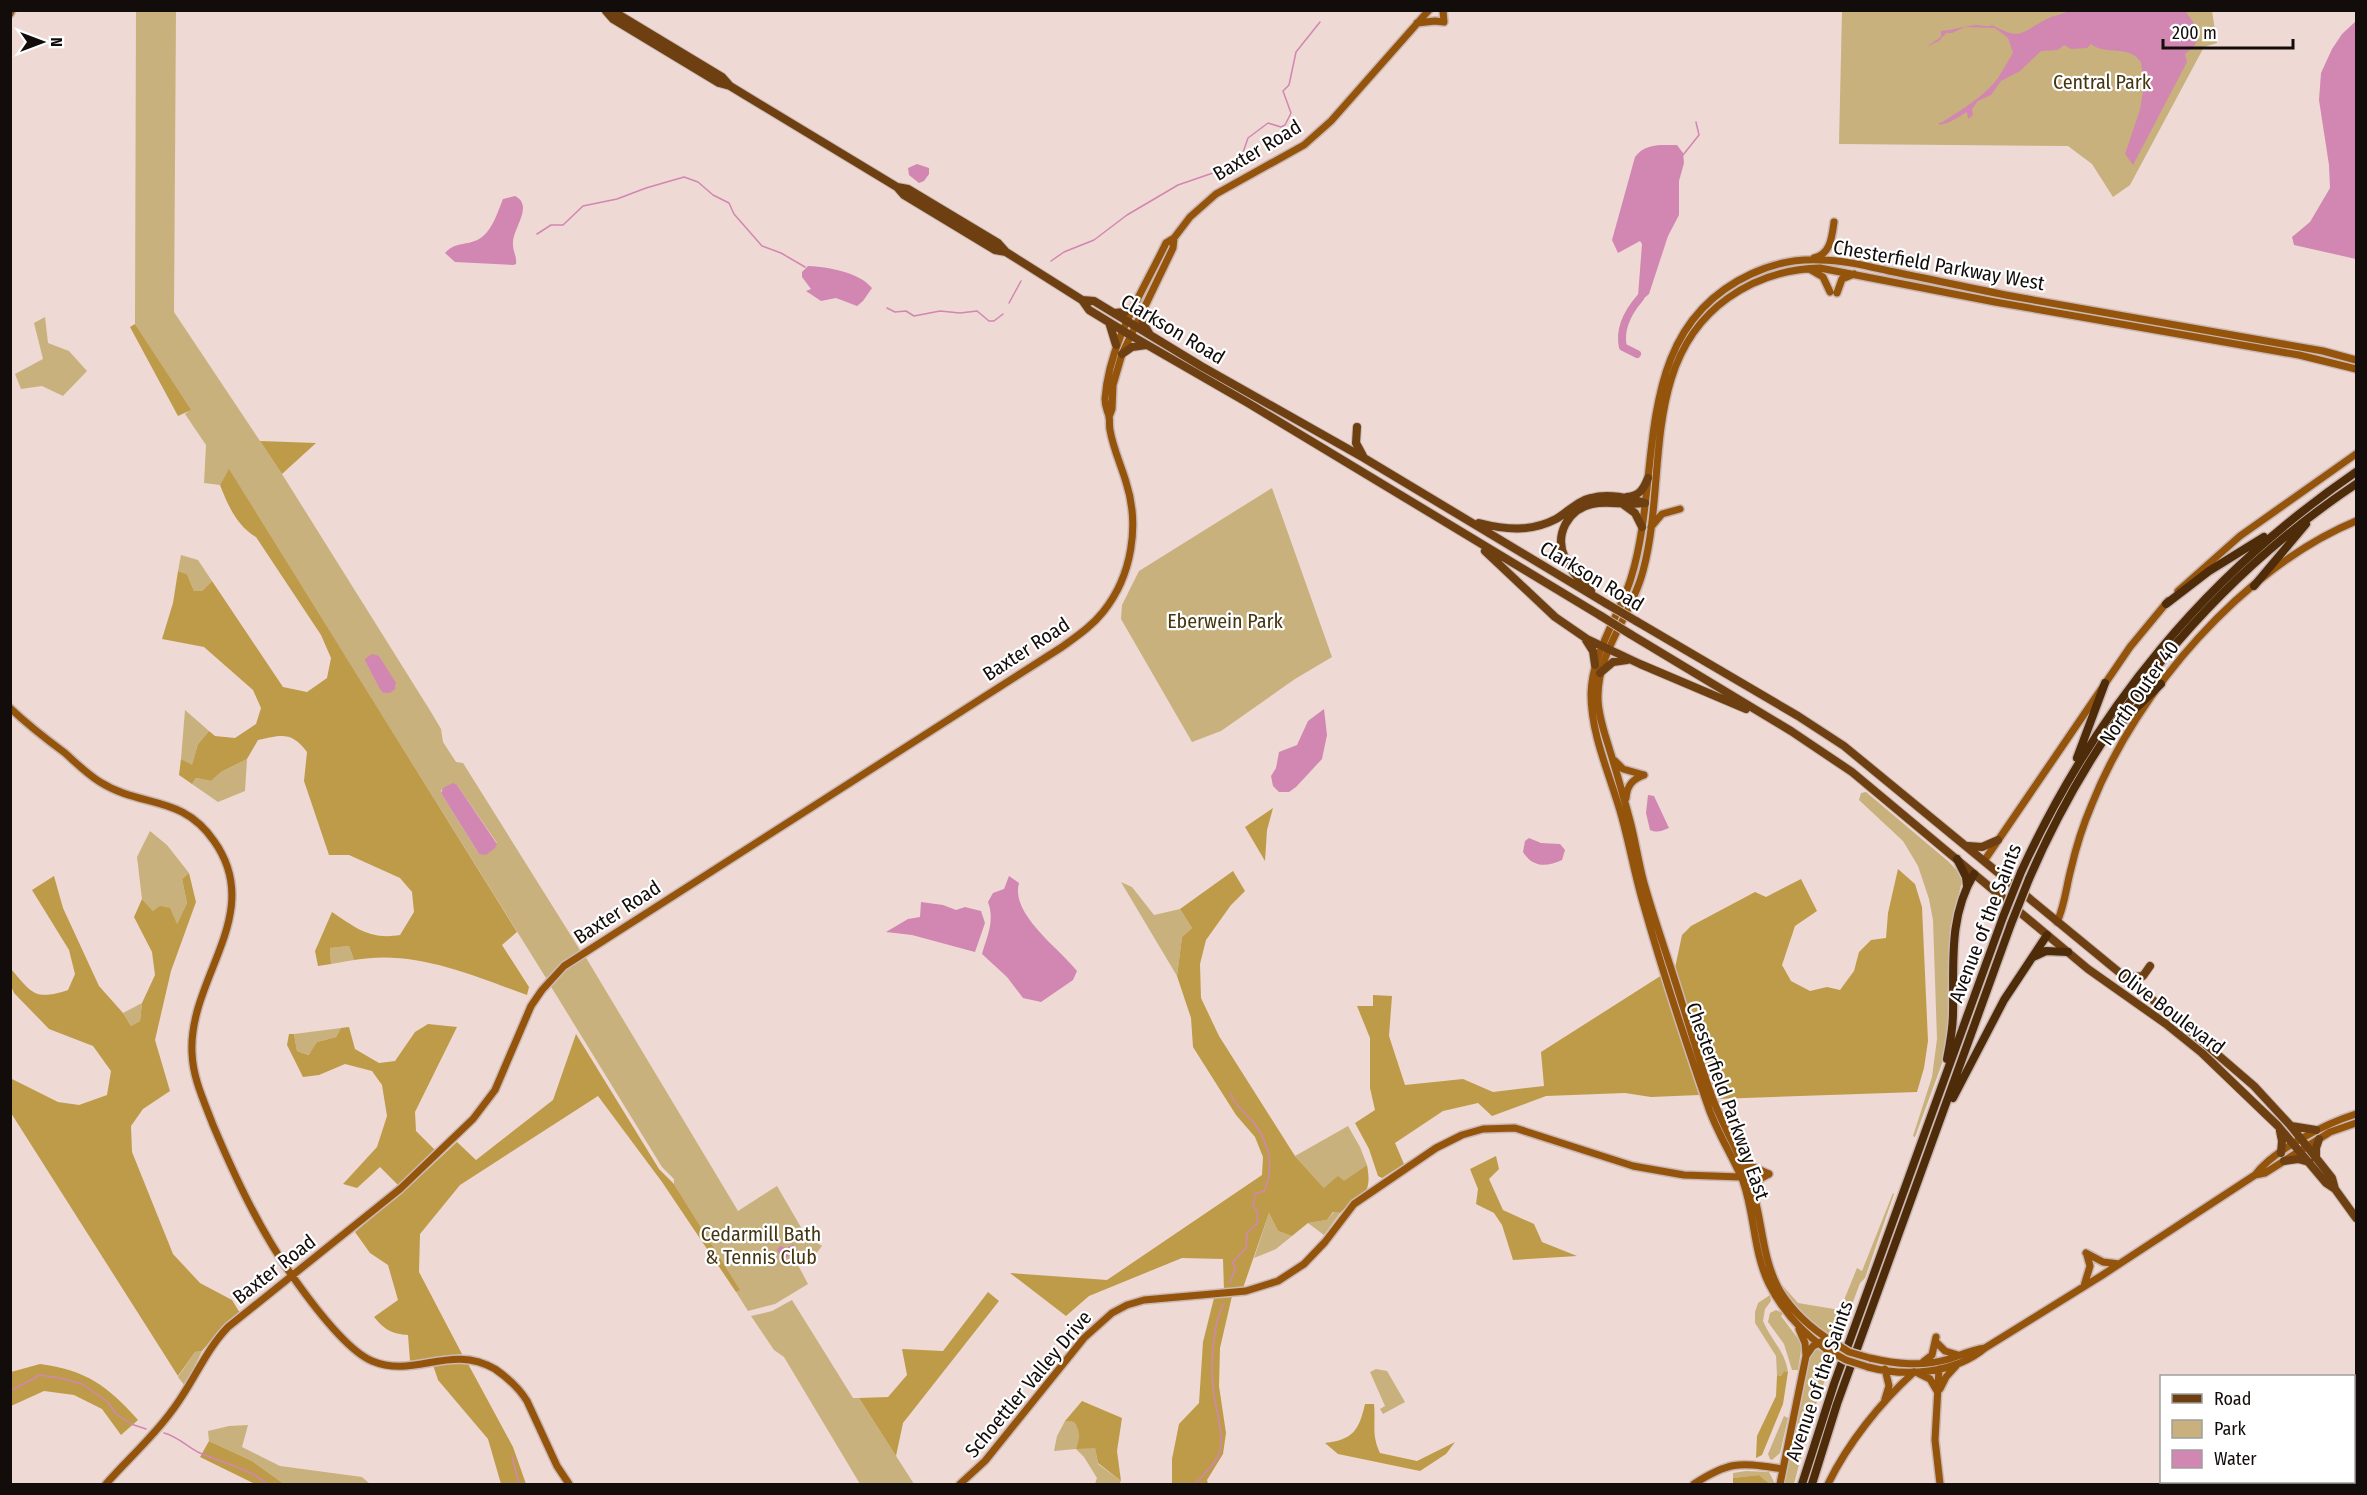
<svg xmlns="http://www.w3.org/2000/svg" width="2367" height="1495" font-family="'Fira Sans Condensed',sans-serif">
<style>
.green{fill:#c8b17d;fill-rule:evenodd}
.forest{fill:#be9b49}
.water{fill:#d286b2}
.lines{fill:none;stroke-linecap:round;stroke-linejoin:round}
.stream{stroke:#d286b2;stroke-width:1.5}
.river{stroke:#d286b2;stroke-width:8}
.secondary-casing{stroke:#cbb8b4;stroke-width:10}
.primary-casing{stroke:#cbb8b4;stroke-width:10}
.highway-casing{stroke:#cbb8b4;stroke-width:11}
.secondary{stroke:#95540b;stroke-width:7}
.primary{stroke:#6d3f11;stroke-width:8}
.highway{stroke:#4e2c0a;stroke-width:8}
.secondary-bridge-casing{stroke:#cbb8b4;stroke-width:10;stroke-linecap:butt}
.primary-bridge-casing{stroke:#cbb8b4;stroke-width:10;stroke-linecap:butt}
.highway-bridge-casing{stroke:#cbb8b4;stroke-width:11;stroke-linecap:butt}
.secondary-bridge{stroke:#95540b;stroke-width:7}
.primary-bridge{stroke:#6d3f11;stroke-width:8}
.highway-bridge{stroke:#4e2c0a;stroke-width:8}
.labels{text-anchor:middle;stroke-width:4.5;stroke-linejoin:round;paint-order:stroke}
.park-label{font-size:20px;fill:#453612;stroke:#fff}
.street-label{font-size:20px;fill:#120c0a;stroke:#fff}
</style>
<rect width="100%" height="100%" fill="#eed9d4"/>
<!-- green -->
<path class="green" d="M136 11H176L174 312 282 474 431 712 441 729 443 742 456 762 463 763 580 950 546 978 229 470 220 485 204 483 206 445 185 414 190 410 135 324ZM379 656 396 686 383 693 366 663ZM457 785 497 843 479 854 441 793V790Z
M1842 11H2212L2217 43 2204 47 2130 185 2113 197 2092 164 2068 146 1839 144Z
M45 317 48 343 69 351 87 371 63 396 42 386 21 389 15 374 43 359 34 323Z
M1272 488 1332 657 1295 679 1221 731 1192 742 1121 619 1122 605 1139 571Z
M181 555 198 560 212 581 202 591H194L187 574 178 571Z
M185 710 209 731 198 744 192 766 181 759Z
M247 759 245 791 218 802 192 784 196 778 211 781 221 772Z
M1866 792 1949 862 1963 877 1950 930 1948 967 1950 1009 1944 1058 1915 1137 1913 1136 1932 1077 1937 1039 1933 920 1929 899 1918 866 1903 841 1859 800 1861 793Z
M150 831 167 845 189 873 182 879 187 903 177 924 153 911 142 899 137 857Z
M1121 882 1132 887 1154 915 1180 909 1192 928 1182 937 1177 976Z
M349 946 354 960 331 964 330 948Z
M585 956 738 1211 777 1186 806 1236 822 1246 815 1255 798 1265 808 1284 775 1304 748 1311 736 1292 739 1289 674 1184V1179L662 1167 550 985 570 966Z
M142 1003 140 1021 131 1026 123 1013Z
M341 1028 336 1037 317 1042 310 1055 297 1051 294 1034Z
M1348 1126 1360 1147 1367 1165 1344 1182 1324 1188 1295 1156Z
M1893 1193 1894 1194 1865 1278 1860 1283 1839 1340H1832L1792 1305 1781 1287 1783 1286 1798 1303 1840 1310 1857 1268 1862 1271Z
M1334 1212 1340 1213 1324 1235 1308 1223 1327 1220Z
M1269 1213 1278 1231 1292 1236 1276 1249 1254 1258Z
M1770 1295 1771 1301 1765 1309 1763 1321C1771 1340 1785 1351 1788 1372L1784 1371 1781 1376 1777 1375 1776 1356 1755 1323V1312L1758 1303Z
M792 1300 853 1398H859L914 1484H860L784 1357 774 1350 751 1316 772 1311Z
M1776 1310 1783 1313 1781 1316 1802 1344 1798 1370H1792L1784 1344 1768 1322 1770 1313Z
M1817 1349 1833 1358 1811 1418 1794 1484H1783L1809 1358 1812 1352Z
M202 1351 185 1386 178 1377 195 1352Z
M1376 1369 1387 1371 1405 1402 1383 1414 1380 1409 1385 1406 1370 1372Z
M1784 1416 1788 1418 1780 1453 1772 1460 1770 1459 1768 1454Z
M1065 1421 1074 1422 1079 1429 1080 1439 1095 1447 1098 1464 1121 1481 1119 1484H1095L1097 1478 1084 1457 1076 1449 1054 1451 1057 1436Z
M248 1425 242 1447 280 1466 362 1477 370 1484H284L252 1461 209 1441 208 1431 229 1426Z
M1746 1471 1769 1472 1775 1484H1770L1759 1475 1733 1478V1473Z"/>
<!-- forest -->
<path class="forest" d="M135 324 191 410 178 416 130 327Z
M260 441 316 443 282 474Z
M229 469 517 932 502 945 529 987 527 995C472 975 414 949 354 960L349 946 330 948 331 964 318 966 315 951 332 912C356 928 370 940 400 935L414 912 412 892 400 878 349 855H329L304 781 307 752C291 731 282 735 258 740L247 759 221 772 211 781 196 778 192 784 179 775 181 759 192 765 198 744 209 731 215 736 235 738 256 724 261 708 253 690 204 647 162 639 173 603 178 571 187 574 194 591H202L212 581 283 687 307 692 327 678 331 658 321 635 256 537C236 525 228 505 220 485Z
M1273 808 1267 830 1265 861 1245 827Z
M1898 869 1915 884 1922 907 1928 1041 1924 1068 1917 1092 1717 1099 1675 968 1682 935 1691 926 1755 892 1766 897 1801 879 1817 911 1795 926 1782 965 1791 981 1810 991 1827 987 1840 990 1854 971 1859 952 1871 940 1886 938 1888 913Z
M1233 871 1245 891 1231 905 1206 940 1200 964 1201 998 1219 1036 1295 1156 1324 1188 1338 1176 1344 1181 1367 1165C1373 1198 1361 1192 1340 1213L1333 1212 1327 1220 1308 1223 1292 1236 1278 1231 1269 1213 1243 1288 1224 1290 1223 1259 1182 1258 1089 1296 1066 1316 1010 1273 1107 1280 1262 1175 1263 1157 1255 1137 1236 1115 1193 1047 1191 1018 1177 976 1182 937 1192 928 1180 909Z
M189 873 196 902 171 971 155 1040 170 1091 143 1109 131 1126 132 1152 173 1254 200 1283 232 1300 240 1313 218 1332 202 1351 195 1352 178 1376 11 1113 10 1078 58 1102 79 1105 107 1095 111 1071 93 1046 49 1029 14 993 11 986V969C32 993 34 1001 68 990L75 974 69 950 32 890 54 876 63 908 99 986 123 1013 131 1026 140 1021 142 1003 155 975 152 952 134 917 142 899 153 911 160 906 170 908 177 924 187 903 182 879Z
M1662 975 1699 1095 1651 1097 1625 1093 1546 1096 1492 1116 1478 1103 1443 1111 1395 1143 1404 1164 1382 1178 1378 1176 1369 1149 1355 1123 1375 1110 1370 1088V1038L1357 1006H1373V995L1392 996 1389 1036 1405 1085 1463 1079 1493 1092 1544 1086 1541 1052Z
M428 1024 457 1027 415 1112 416 1131 436 1151 399 1186 380 1167 357 1188 343 1184 377 1147 387 1116 382 1085 372 1071 345 1064 319 1075 303 1077 287 1045 289 1034H294L297 1051 309 1055 317 1042 336 1037 341 1028 349 1027 355 1049 379 1063 395 1061 415 1032Z
M576 1034 659 1169 674 1184 740 1290 736 1292 662 1182 598 1096 460 1185 420 1234 419 1272 462 1354 410 1361 408 1335C392 1334 385 1330 374 1317L398 1300 388 1265 370 1253 355 1232 415 1181 457 1142 476 1160 553 1100Z
M1496 1156 1499 1169 1489 1179 1503 1210 1534 1224 1542 1242 1577 1256 1513 1260 1502 1225 1494 1213 1476 1204 1478 1189 1470 1169Z
M988 1292 999 1301 903 1423 896 1456 859 1398 888 1397 907 1375 902 1349 943 1351Z
M1232 1296 1220 1348 1219 1386 1226 1433 1223 1454 1207 1480 1208 1484H1172V1459L1179 1424 1199 1403 1203 1342 1214 1298Z
M445 1362H467L513 1447 526 1484H501L488 1439 438 1380 433 1365Z
M40 1364C86 1370 108 1386 138 1420L121 1435 102 1409 74 1395 44 1391 11 1406V1372Z
M1784 1371 1788 1372 1783 1404 1762 1455 1756 1458 1757 1436 1776 1396 1777 1375 1781 1376Z
M1082 1401 1122 1418 1117 1451 1121 1481 1098 1463 1095 1448 1076 1449C1080 1438 1081 1431 1074 1422L1065 1421Z
M1365 1404H1374C1376 1424 1371 1434 1380 1453L1417 1461 1455 1442 1446 1454 1420 1471 1338 1454 1325 1443C1353 1440 1359 1430 1365 1404Z
M209 1441 252 1461 284 1484H255L200 1457Z
M1759 1475 1770 1484H1733V1478Z"/>
<!-- water -->
<path class="water" d="M2070 10 2185 11 2200 31 2195 45 2185 54 2187 62 2133 165 2125 154 2140 110 2144 85 2141 62C2128 44 2106 56 2091 44L2087 48 2071 49 2064 45 2058 50 2041 51 2020 71 2001 81 1991 95 1978 101 1972 109 1973 115 1968 119 1967 112C1958 117 1949 124 1939 125V123C1946 121 1949 117 1955 114 1970 104 1987 93 1998 78 2003 70 2008 61 2013 53L2008 38 1995 28 1965 27 1952 33H1946L1939 41 1926 47 1941 37V31C1954 30 1964 26 1977 25 1983 25 1985 28 1992 25 2022 41 2019 33 2047 19 2054 15 2062 15 2070 10Z
M2356 16V259L2294 245 2292 237 2310 222 2330 188 2329 165 2319 100 2321 73 2332 49 2342 34 2356 21Z
M1677 145 1683 153 1684 163 1679 181V215L1668 236 1649 294 1642 300 1638 296 1642 244 1640 241 1618 253 1612 240 1635 157C1645 143 1661 145 1677 145Z
M917 164 929 168V174L924 181 919 183 909 175 908 168Z
M515 196C535 206 511 230 513 245 513 251 517 257 516 264L513 265 455 262 445 253C456 241 467 246 479 239 492 232 498 211 503 199Z
M808 266C828 267 859 272 872 288L863 301 857 306 836 298 821 301 806 291 811 289 802 277V272Z
M372 654 379 656 396 683 395 689 390 693H383L380 689 366 663 365 659Z
M1324 709 1327 735 1322 759 1296 787 1289 792H1279L1273 786 1271 776 1276 768 1279 752 1297 745 1308 721Z
M453 783 457 785 497 844 495 848 486 855 479 854 441 793 443 788Z
M1648 795 1654 796 1669 828C1662 831 1657 833 1650 830L1646 813Z
M1529 838 1541 843 1560 844 1565 850 1562 860C1547 867 1533 868 1523 852L1525 841Z
M1009 876 1019 883C1010 914 1059 948 1077 971L1073 980 1041 1002 1023 998 1007 977 982 954C987 936 995 921 988 902L993 893 1004 889Z
M921 902 943 905 956 910 965 907 981 911 985 923 975 952 912 935 886 932 908 919 920 917Z
M793 1244 798 1252 783 1259 777 1250 780 1246 787 1248Z"/>
<g class="lines">
<!-- stream -->
<path class="stream" d="M1683 155 1699 135 1696 122
M537 234 551 225H563L583 206 617 199 646 188 684 177 698 182 713 195 729 203 734 214 762 246 781 253 805 267
M1051 261 1064 252 1094 240 1127 215 1178 185 1239 164 1248 138 1268 123 1281 127 1285 125 1291 113 1283 91 1289 85 1296 52 1320 22
M1009 303 1021 281
M887 308 895 312 906 311 914 316 940 311 960 313 977 311 989 321H994L1003 314
M1230 1283 1235 1269 1233 1262 1246 1248 1247 1233 1257 1224 1258 1212 1253 1206 1255 1194 1264 1191C1275 1168 1269 1143 1254 1123 1246 1113 1235 1106 1230 1093
M10 1391 40 1375 60 1378 82 1384 108 1402 116 1414 131 1424 146 1429
M164 1433C179 1437 187 1447 200 1453 223 1463 248 1468 268 1484
M512 1456 519 1484
M1195 1484C1204 1474 1220 1460 1221 1446 1223 1432 1216 1410 1214 1395 1210 1370 1212 1325 1224 1303"/>
<!-- river -->
<path class="river" d="M1637 354 1623 347C1619 330 1628 312 1640 298"/>
<defs>
<path id="secondary" d="M10 14 12 10
M1417 23 1435 21 1444 22 1443 10
M1814 258C1831 254 1832 236 1834 222
M1811 270 1823 277 1830 292
M1837 293 1842 279 1854 274
M1109 417 1112 409 1113 385 1122 354 1173 248 1174 238
M1651 527 1662 514 1680 509
M2178 591 2240 536 2356 454
M10 708C27 724 46 739 65 753 76 763 87 774 100 782 141 808 182 794 214 841 266 914 188 978 192 1053 193 1079 204 1101 213 1125 235 1177 260 1231 293 1277 310 1301 346 1350 372 1361 415 1379 450 1343 495 1369 508 1378 519 1388 527 1401L557 1466 569 1484
M1615 761 1623 769 1644 775
M1626 798C1627 785 1633 779 1644 775
M1984 861 2130 647 2168 601
M2057 922C2065 905 2066 887 2071 869 2076 847 2083 825 2092 804 2137 691 2243 568 2356 521
M1742 1162 1769 1174
M2255 1175 2265 1173 2330 1132 2356 1123
M1755 1192 1760 1179 1769 1174
M2086 1253 2103 1262 2119 1264
M2084 1286 2090 1266 2087 1255
M1799 1329 1805 1343 1806 1355
M1833 1342C1812 1329 1793 1312 1780 1291 1760 1256 1763 1215 1749 1179 1738 1150 1721 1123 1711 1094 1700 1063 1691 1031 1681 1000 1669 961 1655 922 1644 883 1638 861 1635 838 1629 817 1623 795 1617 773 1610 751 1605 734 1598 716 1598 698 1597 651 1632 615 1643 571 1668 480 1639 361 1728 298 1756 278 1786 269 1820 268L1995 302 2299 355 2356 369
M1937 1343 1945 1351 1958 1355
M1826 1349C1802 1332 1782 1310 1769 1284 1753 1251 1755 1215 1743 1181 1733 1157 1718 1134 1709 1109 1685 1040 1662 970 1642 899 1634 871 1629 842 1621 814 1610 775 1591 735 1591 694 1592 652 1619 617 1631 578 1664 472 1628 331 1751 274 1772 264 1797 259 1820 260 1843 260 1867 266 1889 271 1930 279 1970 288 2011 296 2115 315 2219 333 2323 351L2356 360
M1870 1358C1896 1364 1922 1367 1949 1359 1961 1355 1971 1350 1985 1348
M1923 1362 1932 1355 1936 1337
M1868 1367C1905 1377 1954 1374 1985 1348L2101 1276 2255 1175C2273 1150 2327 1123 2356 1114
M1939 1369 1935 1440 1940 1484
M1918 1373 1930 1379 1937 1391
M1940 1389 1946 1377 1956 1366
M1885 1399 1889 1386 1885 1369
M106 1484C127 1460 152 1438 171 1412 193 1384 204 1352 228 1327L400 1189 473 1119 495 1090 531 1006 542 990 564 966 1062 647C1077 636 1092 626 1103 612 1132 576 1140 525 1126 482 1121 465 1113 448 1110 430 1109 426 1110 421 1109 416 1107 409 1105 407 1105 399 1109 343 1142 293 1166 243L1174 238 1190 217 1216 194 1304 145 1331 121 1429 10
M960 1484 985 1461 1084 1338 1112 1313 1127 1305 1144 1300 1246 1291 1278 1281 1304 1264 1325 1242 1354 1204 1436 1148 1462 1135 1483 1129 1515 1128 1633 1166 1684 1175 1741 1177
M1694 1484C1731 1460 1740 1463 1783 1469
M1780 1484 1806 1356 1813 1346 1821 1342
M1828 1484C1848 1443 1880 1403 1914 1372"/>
<path id="primary" d="M606 11 613 19 719 83 730 86
M607 12 616 13 722 77 730 86 897 187 904 195 995 250 1006 252
M897 187 908 189 998 243 1006 252 1082 300 1089 310 1130 335 1248 403 1601 616
M1082 300 1094 301 1201 366 1364 458 1607 604
M1141 312 1143 323 1149 333
M1114 313 1125 312 1135 307
M1109 322 1116 345
M1122 354 1132 347 1146 345
M1357 427 1356 443 1363 456
M1627 497C1640 496 1644 488 1648 478
M1624 505 1635 513 1642 527
M1479 523C1506 530 1531 532 1556 519 1568 512 1577 501 1591 498 1609 493 1628 498 1645 503
M1485 551 1555 617 1587 639 1640 664 1746 709
M1591 591C1581 581 1570 571 1565 558 1554 535 1568 509 1592 504 1609 500 1626 506 1644 503
M1636 621 1798 716 1844 746 2182 1024 2254 1086 2290 1125 2332 1178 2335 1189 2356 1218
M1630 634 1791 731 1852 772 2088 969 2166 1024 2202 1053 2278 1126 2326 1183 2335 1189
M1586 640 1593 651 1595 665
M1600 673 1613 662 1627 660
M1968 846 1982 847 1998 840
M2125 978 2143 976 2150 966
M2291 1126 2316 1130
M2280 1131 2282 1141 2281 1153
M2316 1158V1148L2319 1139
M2284 1161 2298 1159 2309 1162"/>
<path id="highway" d="M2254 586 2306 524
M2166 604 2209 571 2264 537
M2114 730 2161 684
M2077 758 2105 683
M1957 859 1966 877 1967 886
M2021 872C2097 707 2206 575 2356 472
M2029 879C2098 719 2212 580 2356 484
M2033 957 2046 951 2068 952
M1947 1059C1950 1044 1953 1029 1953 1013 1954 965 1948 917 1974 874
M1953 1098 2004 1000 2047 935
M1802 1484 1834 1384 2003 917
M1812 1484 1837 1404 2011 924"/>
</defs>
<!-- secondary casing -->
<use href="#secondary" class="secondary-casing"/>
<!-- primary casing -->
<use href="#primary" class="primary-casing"/>
<!-- highway casing -->
<use href="#highway" class="highway-casing"/>
<!-- secondary -->
<use href="#secondary" class="secondary"/>
<!-- primary -->
<use href="#primary" class="primary"/>
<!-- highway -->
<use href="#highway" class="highway"/>
<defs>
<path id="secondary-bridge" d="M1833 1342 1849 1352 1870 1358
M1826 1349 1846 1360 1868 1367"/>
<path id="primary-bridge" d="M1607 604 1636 621
M1601 616 1630 634"/>
<path id="highway-bridge" d="M2003 917 2021 872
M2011 924 2029 879"/>
</defs>
<!-- secondary-bridge casing -->
<use href="#secondary-bridge" class="secondary-bridge-casing"/>
<!-- primary-bridge casing -->
<use href="#primary-bridge" class="primary-bridge-casing"/>
<!-- highway-bridge casing -->
<use href="#highway-bridge" class="highway-bridge-casing"/>
<!-- secondary-bridge -->
<use href="#secondary-bridge" class="secondary-bridge"/>
<!-- primary-bridge -->
<use href="#primary-bridge" class="primary-bridge"/>
<!-- highway-bridge -->
<use href="#highway-bridge" class="highway-bridge"/>
</g>
<g class="labels">
<!-- park labels -->
<g class="park-label">
<text x="2102" y="89">Central Park</text>
<text x="1225" y="628">Eberwein Park</text>
<text x="761" y="1241">Cedarmill Bath<tspan x="761" dy="23">&amp; Tennis Club</tspan></text>
</g>
<!-- street labels -->
<g class="street-label">
<text transform="translate(1257 150) rotate(-31)" y="7">Baxter Road</text>
<text transform="translate(1939 265) rotate(10)" y="7">Chesterfield Parkway West</text>
<text transform="translate(1173 329) rotate(31)" y="7">Clarkson Road</text>
<text transform="translate(1592 576) rotate(31)" y="7">Clarkson Road</text>
<text transform="translate(1026 649) rotate(-33)" y="7">Baxter Road</text>
<text transform="translate(2139 693) rotate(-55)" y="7">North Outer 40</text>
<text transform="translate(617 912) rotate(-33)" y="7">Baxter Road</text>
<text transform="translate(1985 923) rotate(-69)" y="7">Avenue of the Saints</text>
<text transform="translate(2171 1011) rotate(37)" y="7">Olive Boulevard</text>
<text transform="translate(1728 1101) rotate(70)" y="7">Chesterfield Parkway East</text>
<text transform="translate(274 1269) rotate(-38)" y="7">Baxter Road</text>
<text transform="translate(1819 1381) rotate(-71)" y="7">Avenue of the Saints</text>
<text transform="translate(1028 1384) rotate(-50)" y="7">Schoettler Valley Drive</text>
</g>
</g>
<!-- border -->
<rect width="2367" height="1495" fill="none" stroke="#120c0a" stroke-width="24"/>
<!-- legend -->
<rect x="2160" y="1375" width="195" height="108" fill="#ffffff" stroke="#a09e9d" stroke-width="1.5"/>
<rect x="2172" y="1394" width="30" height="9" fill="#6d3f11" stroke="#a09e9d" stroke-width="1.5"/>
<text x="2214" y="1405" font-size="18" fill="#120c0a">Road</text>
<rect x="2172" y="1420" width="30" height="18" fill="#c8b17d" stroke="#a09e9d" stroke-width="1.5"/>
<text x="2214" y="1435" font-size="18" fill="#120c0a">Park</text>
<rect x="2172" y="1450" width="30" height="18" fill="#d286b2" stroke="#a09e9d" stroke-width="1.5"/>
<text x="2214" y="1465" font-size="18" fill="#120c0a">Water</text>
<!-- north arrow -->
<g transform="translate(42 42) rotate(90)" stroke="#ffffff" stroke-width="4.5" paint-order="stroke">
<path d="M0-4.5L10 22L0 15L-10 22Z" fill="#120c0a"/>
<text y="-9" font-size="16" font-weight="bold" text-anchor="middle" fill="#120c0a">N</text>
</g>
<!-- scale -->
<path d="M2163 39v9h130v-9" fill="none" stroke="#120c0a" stroke-width="3"/>
<text x="2172" y="39" font-size="18" fill="#120c0a" stroke="#ffffff" stroke-width="4.5" paint-order="stroke">200 m</text>
</svg>
